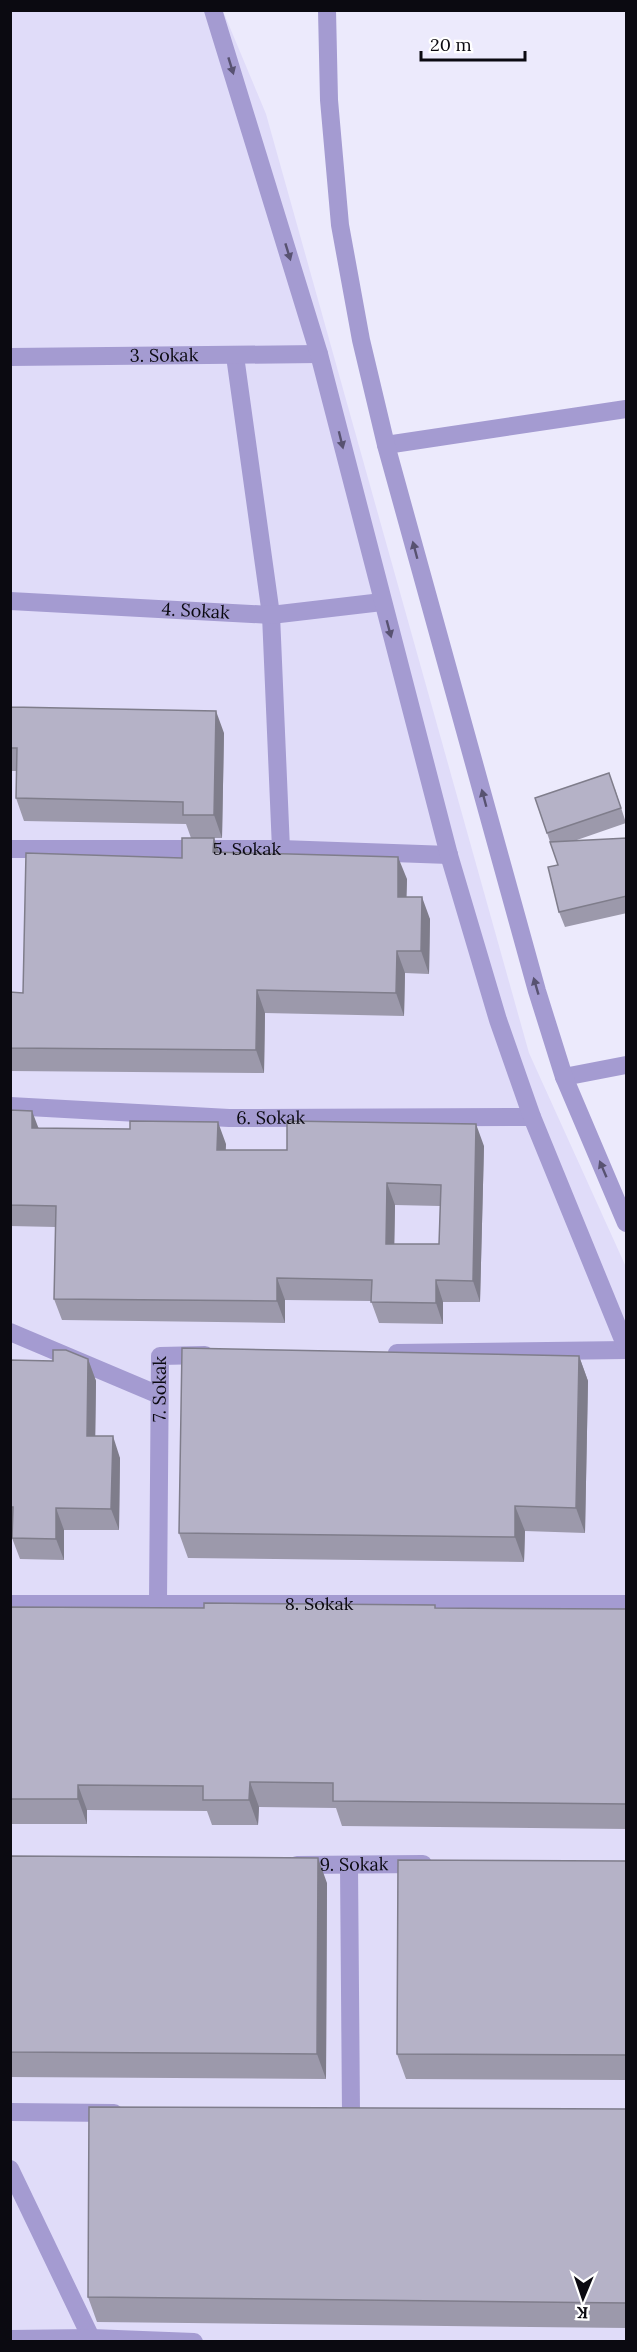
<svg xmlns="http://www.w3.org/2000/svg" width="637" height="2352" font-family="Lora,serif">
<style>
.built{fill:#e0dcf9}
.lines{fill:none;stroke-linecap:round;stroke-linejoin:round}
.minor{stroke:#a49bd1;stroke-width:18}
.tertiary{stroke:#a49bd1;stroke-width:18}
.wall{fill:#9c99ab;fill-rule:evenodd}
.shaded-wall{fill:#7f7d8b}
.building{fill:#b5b2c7;stroke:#7f7d8b;stroke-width:1.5;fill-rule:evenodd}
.oneway{fill:#585271}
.labels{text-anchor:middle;stroke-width:4.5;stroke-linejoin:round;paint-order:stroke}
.street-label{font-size:18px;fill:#0b0a11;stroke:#fff}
</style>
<rect width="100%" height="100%" fill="#eceafc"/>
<!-- built -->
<path class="built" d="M11 11H223L266 114 529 1053 626 1267V2341L11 2342Z"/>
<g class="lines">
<!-- minor -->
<g class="minor">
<path d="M235 356 271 615 281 849"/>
<path id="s1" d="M10 357 319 354"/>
<path d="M386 445 626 409"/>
<path id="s2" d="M10 601 271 615 382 602"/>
<path id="s3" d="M10 849H281L449 855"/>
<path d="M564 1077 626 1065"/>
<path id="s4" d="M10 1106 229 1118 532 1117"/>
<path d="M10 1332 159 1395"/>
<path d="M397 1353 626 1350"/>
<path id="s5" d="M158 1602 160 1356 205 1355"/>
<path id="s6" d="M10 1604H626"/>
<path id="s7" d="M297 1865 423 1864"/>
<path d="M349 1865 351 2114"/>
<path d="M10 2112 114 2113"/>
<path d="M10 2169 93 2342"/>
<path d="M10 2339 91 2338 194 2342"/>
</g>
<!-- tertiary -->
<path class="tertiary" d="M213 10 319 354 449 855 498 1020 532 1117 626 1347
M327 10 329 100 340 225 361 340 386 445 537 991 564 1077 626 1223"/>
</g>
<!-- wall -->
<path class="wall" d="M10 703 12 707 224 733 222 838H214L219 853 407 879 406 897 430 919 429 974 405 973 404 1016 265 1013 264 1073 10 1071V992L23 993 182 858 191 838 186 824 24 821 16 798V771H10Z
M615 789 626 823 574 841 627 838V913L565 927 559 912 558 865 535 798Z
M10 1110 39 1128 226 1144 225 1150H287L484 1146 480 1302H443V1324L379 1323 371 1301 285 1300V1323L62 1320 54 1299 56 1227 10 1226ZM395 1205 440 1206 439 1244H394Z
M579 1356 588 1381 585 1533 525 1531 524 1562 188 1558 179 1533Z
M88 1359 96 1381 95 1436 120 1458 119 1530H64V1560L20 1559 12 1538 13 1529 10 1528V1360L53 1361Z
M10 1607 627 1609V1829L342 1826 336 1808 259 1807 258 1825H212L207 1811 87 1810V1824H10Z
M10 1856 327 1883 326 2079 10 2077Z
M627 1861V2080L406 2079 397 2054Z
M627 2109V2328L97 2322 88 2297Z"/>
<!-- shaded-wall -->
<path class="shaded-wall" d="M216 711 224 733 222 838 214 815Z
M214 838 222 860 213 852Z
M398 857 407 879 406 919 398 897Z
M422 897 430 919 429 974 421 951Z
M397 951 405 973 404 1016 396 993Z
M257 990 265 1013 264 1073 256 1050Z
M32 1111 40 1132 32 1128Z
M218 1122 226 1144 225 1171 217 1150Z
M476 1124 484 1146 480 1302 473 1281Z
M387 1183 395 1205 394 1265 386 1244Z
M277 1278 285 1300V1323L277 1301Z
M436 1280 443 1302V1324L436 1303Z
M579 1356 588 1381 585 1533 576 1508Z
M88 1359 96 1381 95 1457 87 1436Z
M113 1436 120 1458 119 1530 111 1509Z
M515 1506 525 1531 524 1562 515 1537Z
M56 1508 64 1530V1560L56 1539Z
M250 1782 259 1807 258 1825 249 1800Z
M78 1785 87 1810V1824L78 1799Z
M318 1858 327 1883 326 2079 317 2054Z"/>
<!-- building -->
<path class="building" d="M10 703 11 707 216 711 214 815H183V802L16 798 17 748H10Z
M609 773 621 808 547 833 535 798Z
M182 838H214L213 852 398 857V897H422L421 951H397L396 993 257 990 256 1050 10 1048V992L23 993 26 853 182 858Z
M627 838V896L559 912 548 867 558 865 550 842Z
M10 1110 32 1111V1128L130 1129V1121L218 1122 217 1150H287V1121L476 1124 473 1281 436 1280V1303L371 1302 372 1280 277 1278V1301L54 1299 56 1206 10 1205ZM387 1183 441 1185 439 1244H386Z
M182 1348 579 1356 576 1508 515 1506V1537L179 1533Z
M53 1350H66L88 1359 87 1436H113L111 1509 56 1508V1539L12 1538 13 1507H10V1360L53 1361Z
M204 1603 435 1605V1608L627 1609V1804L333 1801V1783L250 1782 249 1800H203V1786L78 1785V1799H10V1607L204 1608Z
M10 1856 318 1858 317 2054 10 2052Z
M398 1860 627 1861V2055L397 2054Z
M89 2107 627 2109V2303L88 2297Z"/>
<!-- one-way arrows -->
<defs><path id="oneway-solid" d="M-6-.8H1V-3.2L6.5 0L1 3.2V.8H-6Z" transform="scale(1.5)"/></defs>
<g class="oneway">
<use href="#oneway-solid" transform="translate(231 66) rotate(73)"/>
<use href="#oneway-solid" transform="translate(288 252) rotate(73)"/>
<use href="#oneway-solid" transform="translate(341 440) rotate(76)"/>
<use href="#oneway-solid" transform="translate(415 550) rotate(-105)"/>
<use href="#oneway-solid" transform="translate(389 629) rotate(75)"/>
<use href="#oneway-solid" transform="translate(484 798) rotate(-105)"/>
<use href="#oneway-solid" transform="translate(536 986) rotate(-106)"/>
<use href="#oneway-solid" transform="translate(603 1169) rotate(-113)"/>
</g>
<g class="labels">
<!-- street labels -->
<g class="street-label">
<text dy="6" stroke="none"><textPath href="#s1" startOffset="154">3. Sokak</textPath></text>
<text dy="6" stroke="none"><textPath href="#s2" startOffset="186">4. Sokak</textPath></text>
<text dy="6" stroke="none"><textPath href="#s3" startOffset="237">5. Sokak</textPath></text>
<text dy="6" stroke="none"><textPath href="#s4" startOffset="261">6. Sokak</textPath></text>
<text dy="6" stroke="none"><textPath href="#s5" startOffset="213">7. Sokak</textPath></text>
<text dy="6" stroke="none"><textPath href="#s6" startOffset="309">8. Sokak</textPath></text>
<text dy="6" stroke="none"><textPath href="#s7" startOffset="57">9. Sokak</textPath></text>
</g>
</g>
<!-- border -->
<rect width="637" height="2352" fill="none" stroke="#0b0a11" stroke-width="24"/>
<!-- north arrow -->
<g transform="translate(583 2298) rotate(182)" stroke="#ffffff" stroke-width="4.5" paint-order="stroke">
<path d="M0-4.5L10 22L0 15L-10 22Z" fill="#0b0a11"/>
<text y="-9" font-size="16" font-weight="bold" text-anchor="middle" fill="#0b0a11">K</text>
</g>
<!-- scale -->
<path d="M421 51v9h104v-9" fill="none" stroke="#0b0a11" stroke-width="3"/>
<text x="430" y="51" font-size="18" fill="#0b0a11" stroke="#ffffff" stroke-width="4.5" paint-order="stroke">20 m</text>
</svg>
